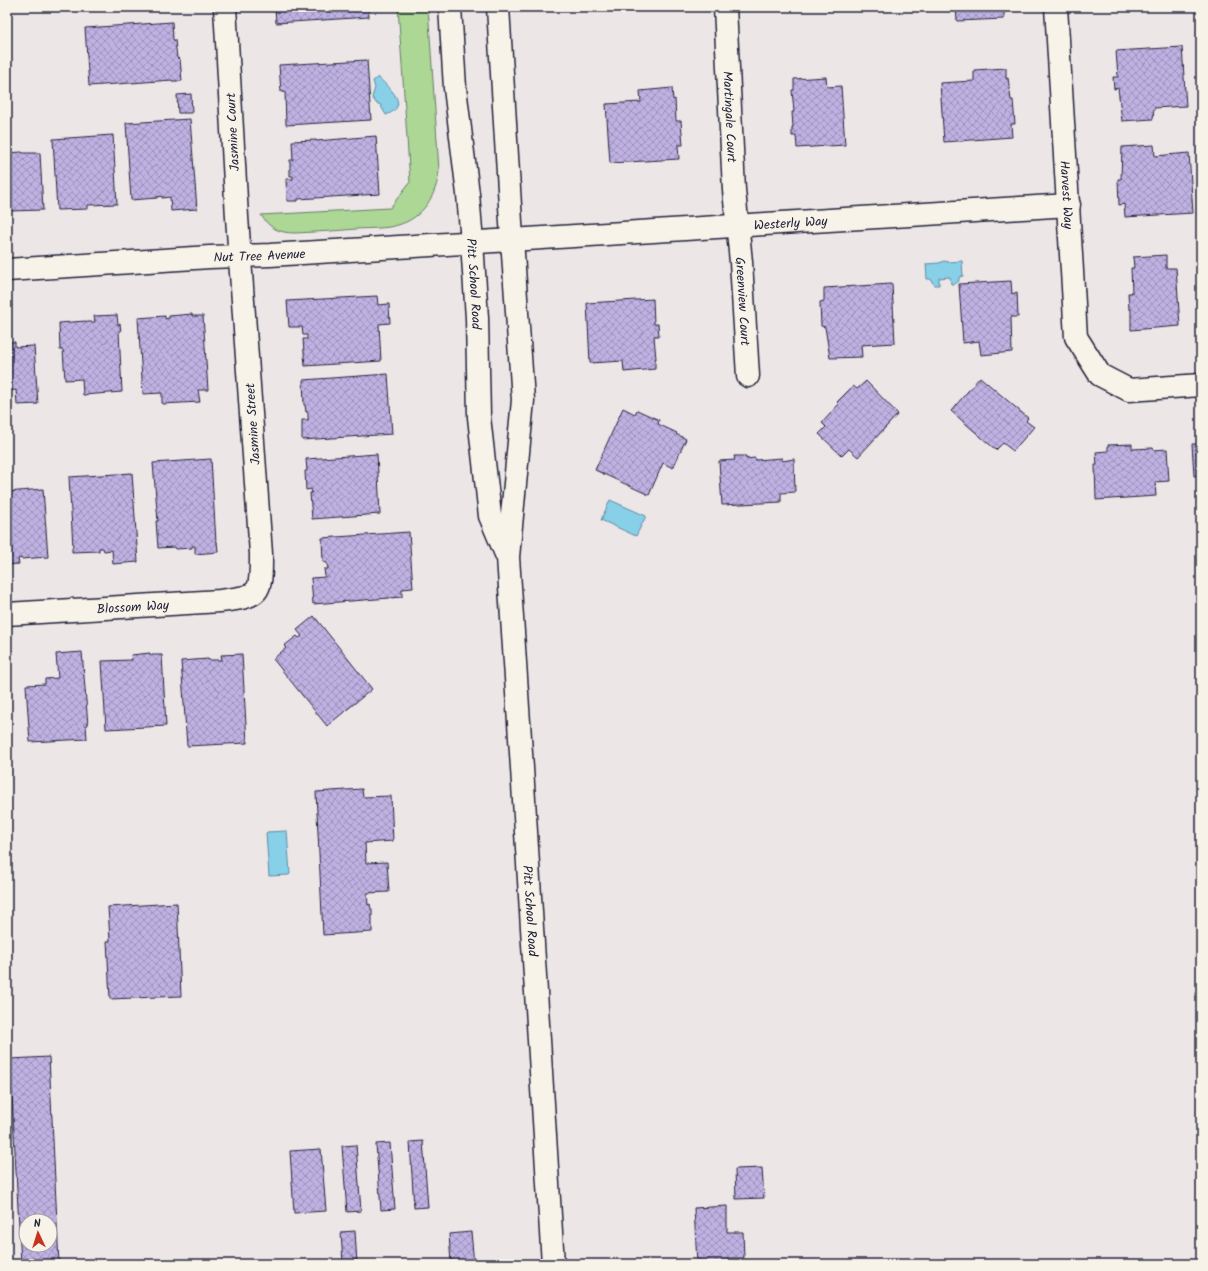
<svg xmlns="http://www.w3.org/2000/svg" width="1208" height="1271" font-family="Kalam,sans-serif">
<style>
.park{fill:#acd794;stroke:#677c68}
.water{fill:#87d0e8;stroke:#5f8aa3}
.building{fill:url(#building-cross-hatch);stroke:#22223b;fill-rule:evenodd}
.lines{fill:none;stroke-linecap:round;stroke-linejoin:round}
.minor-casing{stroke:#22223b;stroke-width:25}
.minor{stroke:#f7f3e8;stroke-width:22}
.labels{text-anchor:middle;stroke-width:3;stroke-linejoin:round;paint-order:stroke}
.street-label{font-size:13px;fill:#22223b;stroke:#f7f3e8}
</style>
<defs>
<pattern id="building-cross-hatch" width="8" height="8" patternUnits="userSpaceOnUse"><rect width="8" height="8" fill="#bfb2e3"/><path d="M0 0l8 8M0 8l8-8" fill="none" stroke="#9b90b9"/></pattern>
</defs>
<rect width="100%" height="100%" fill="#ece6e7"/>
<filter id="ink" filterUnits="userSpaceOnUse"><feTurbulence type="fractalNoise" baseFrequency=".025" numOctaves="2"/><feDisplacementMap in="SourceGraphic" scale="8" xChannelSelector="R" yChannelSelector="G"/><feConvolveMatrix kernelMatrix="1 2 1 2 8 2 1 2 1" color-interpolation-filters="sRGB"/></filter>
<g filter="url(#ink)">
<!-- park -->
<path class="park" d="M398 7H428L439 170C437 195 423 218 398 225 385 229 370 228 356 229 335 231 315 232 295 233 279 233 269 228 261 215L390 208 410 182Z"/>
<!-- water -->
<path class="water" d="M378 77C388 87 412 105 386 115L382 108 381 105 376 103 372 97 375 88 373 81Z
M944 261 949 262 962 261 963 276 959 277V281L955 284H951L950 277 939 278V285H935L932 282 931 279H927L926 264 939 263Z
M610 500 646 516 636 536 601 520Z
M287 831 290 874 289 875 269 876 266 833 267 832Z"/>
<!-- building -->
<path class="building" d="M65 7H95L65 9Z
M275 7H368L369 17 276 23Z
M956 7H1004V19L957 21Z
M172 22 173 40H175L177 58 180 59 182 81H172V80L89 86 85 28Z
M1182 47 1186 106 1154 108 1153 119 1122 121 1118 88 1114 89 1113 77H1118L1116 51Z
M367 60 371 120 286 125 285 92H281L279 65Z
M1006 68V79L1008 78 1011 100H1013L1015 124H1011L1012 137 944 142 940 83 974 81V70Z
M826 77 827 87 841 86 845 145 797 148 796 136H792V127H793L792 112H794L792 90H794V79Z
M672 88 673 100 675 99 676 121H681L683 145H678L679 159 610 163 606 104 641 102 640 91Z
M191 94 192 113H178L177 95Z
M190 119 197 209 171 211 170 197 162 198V196L157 197V198L131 200 126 123Z
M113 135 117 204 88 205V209L57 210 53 139Z
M376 136 380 194 298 199V201H287L286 179H293V176H290V160H293L292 141 316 140V141Z
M1154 145 1155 156 1189 153 1193 213 1125 217 1124 204 1119 205 1118 179H1121L1122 147Z
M22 152 23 153H40L43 210 9 211 10 216H7V153Z
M1166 255V268H1176L1180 326 1131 330V309H1129L1128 293H1132L1131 268H1134L1133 257Z
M1011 281 1012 294 1017 292 1018 317H1011L1012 352 981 355 979 341 963 343 959 284Z
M892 284 895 343 861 345 862 357 830 358 825 327 821 326 820 302 824 301V288Z
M377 296 378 305 389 304 390 323 379 324 381 361 305 366 303 339H307V335H303L302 327H289L287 301Z
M653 299 654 324H658L659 336H654L656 359H655V369L624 372 623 361 590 363 587 303Z
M192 314V316H203L208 390H198L200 402 162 404V393L143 394 138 318 165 316V319L169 318V316Z
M117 315 118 325 120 324 121 331H119L122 392 83 395 82 379 65 380 63 350H60L59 323 86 321V322H95L94 316Z
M7 342H15V347L34 346 38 404 17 405 16 390 7 391Z
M388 374 392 434 302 440V420H308V412H306L305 405H304L303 380Z
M980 377 1028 418 1026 421 1034 427 1013 451 1003 443 996 450 951 411Z
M866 381 898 414 858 457 849 449 842 456 819 434 826 427 822 423 839 404 837 402 853 386 857 389Z
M623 408 635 414 637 410 659 420 658 424 677 433 676 434 686 439 673 468 663 463 649 495 595 470Z
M1132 444V449L1153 448 1154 450 1167 449 1169 481 1155 482 1156 496 1096 500 1095 465H1097L1096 452 1108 451V445Z
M1192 444H1201V476H1194Z
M377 454 380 514 312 519 310 493H312L311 489 306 490 305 471H307L306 459Z
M734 456H746V459L755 458 756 460 782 458V461L794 459 795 492 781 493V502L722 505 719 461 735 460Z
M211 459 216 542 217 541 218 552 195 554V546H192V548L176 549 175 547 158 548 156 521H158L153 463Z
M132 473 138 562 113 564 112 550 104 551 103 548H99V551L72 552V547H73L69 477Z
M43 489 48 557 21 559V558L18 559 19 564 7 565V492Z
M409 532 413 588 402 589V597L313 604 311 578 325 577 324 569H328L327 563 323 562 322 538Z
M314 616 372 689 327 726 273 659 286 648 284 646 297 636 299 638 302 636 297 630Z
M82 652 88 725H86L87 739 30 742 26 685 45 684V679L58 678 56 654Z
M150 653V655H162L166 726 106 729 102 661 132 660 131 655Z
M242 654 247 743 187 746 181 661 208 659V660H222L221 655Z
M362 789 363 797 391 796 393 841 365 843 366 863 387 862 389 892 367 893 368 905 370 904 371 909H372V932L323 935 316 792Z
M177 903 181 996 110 999 107 941H110L108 907Z
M49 1057 59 1264H21L10 1059ZM26 1221H50V1245H26Z
M423 1141 428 1207 414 1208 410 1142Z
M390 1143 395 1209 381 1210 376 1144Z
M356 1145 361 1211 347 1212 342 1146Z
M321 1149 326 1211 294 1213 290 1151Z
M762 1168 764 1198 736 1199 735 1169Z
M727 1206V1232H743L744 1258H729V1264H697L694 1208Z
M355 1231 357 1264H343L341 1232Z
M471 1232 474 1264H451L449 1234Z"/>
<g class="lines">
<defs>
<g id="minor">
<path id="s1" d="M450 7 455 88 468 194 472 242 477 318 479 417 490 516 506 554"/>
<path id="s2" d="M498 7 512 239 523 400 508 557 522 768 553 1264"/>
<path id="s3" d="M725 7 734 190 741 262 748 376"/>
<path id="s4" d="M1056 7 1076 337 1100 375 1129 390 1201 385"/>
<path id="s5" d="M7 270 210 257 270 255 1069 205"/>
<path id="s6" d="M7 614 220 601C262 596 261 594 261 554L237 217 225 7"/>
</g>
</defs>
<!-- minor casing -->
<use href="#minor" class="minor-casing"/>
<!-- minor -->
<use href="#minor" class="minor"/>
</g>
</g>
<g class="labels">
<!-- street labels -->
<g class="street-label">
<text dy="5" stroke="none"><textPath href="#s3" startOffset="110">Martingale Court</textPath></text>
<text transform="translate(232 132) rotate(-93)" y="5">Jasmine Court</text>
<text dy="5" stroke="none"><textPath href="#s4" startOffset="188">Harvest Way</textPath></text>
<text dy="5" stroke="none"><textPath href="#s5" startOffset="785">Westerly Way</textPath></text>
<text dy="5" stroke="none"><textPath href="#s5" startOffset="253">Nut Tree Avenue</textPath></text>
<text dy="5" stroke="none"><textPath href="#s1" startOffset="278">Pitt School Road</textPath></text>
<text dy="5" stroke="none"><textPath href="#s3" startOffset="295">Greenview Court</textPath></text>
<text transform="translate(252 424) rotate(-94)" y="5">Jasmine Street</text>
<text dy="5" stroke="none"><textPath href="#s6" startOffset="126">Blossom Way</textPath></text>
<text dy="5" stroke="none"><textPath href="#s2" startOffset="906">Pitt School Road</textPath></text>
</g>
</g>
<!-- margin -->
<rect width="1208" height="1271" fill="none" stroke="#f7f3e8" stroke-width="24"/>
<rect x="12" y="12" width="1184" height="1247" fill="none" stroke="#22223b" stroke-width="1.5" filter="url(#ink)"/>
<!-- north arrow -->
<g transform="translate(38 1233) rotate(356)"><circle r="19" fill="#f7f3e8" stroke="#a29fa3"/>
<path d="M0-3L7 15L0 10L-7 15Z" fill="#c8321e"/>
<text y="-6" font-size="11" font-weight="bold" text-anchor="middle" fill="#22223b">N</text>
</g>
</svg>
